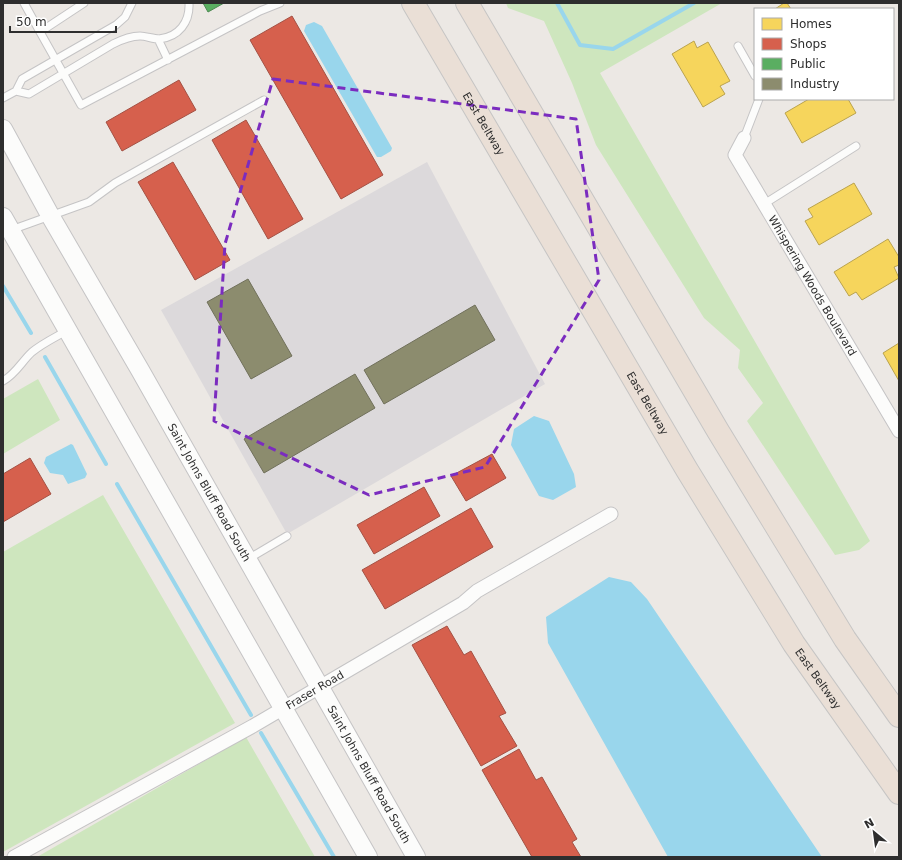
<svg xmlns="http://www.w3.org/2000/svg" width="902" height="860" font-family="'DejaVu Sans',sans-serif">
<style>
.industrial{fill:#dcd9db}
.green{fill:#cee6be}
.water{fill:#99d6ec}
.homes{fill:#f6d55c;stroke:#baa34e}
.shops{fill:#d6604d;stroke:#a45144}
.public{fill:#5aae61;stroke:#4d8852}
.industry{fill:#8c8c6e;stroke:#70705b}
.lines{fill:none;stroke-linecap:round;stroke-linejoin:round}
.stream{stroke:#99d6ec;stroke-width:4}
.lane-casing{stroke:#c5c4c5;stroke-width:9}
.street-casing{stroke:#c5c4c5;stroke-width:15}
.secondary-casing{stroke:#c5c4c5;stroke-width:20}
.highway-casing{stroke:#c6c5c4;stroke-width:24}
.lane{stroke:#fcfcfb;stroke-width:7}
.street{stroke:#fcfcfb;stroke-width:13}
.secondary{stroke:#fcfcfb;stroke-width:18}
.highway{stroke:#eadfd6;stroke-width:22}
.marked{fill:none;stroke:#7b2cbf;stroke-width:3;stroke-dasharray:8 5;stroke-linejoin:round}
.labels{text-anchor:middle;stroke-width:4;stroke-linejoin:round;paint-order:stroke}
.street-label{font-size:11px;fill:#2e2e2e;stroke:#fff}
</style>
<rect width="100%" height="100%" fill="#ece8e4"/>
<!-- industrial -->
<path class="industrial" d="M427 162 545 384 287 534 161 310Z"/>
<!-- green -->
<path class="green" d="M506 3H722L600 73 870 541 859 550 835 555 747 421 763 403 738 368 740 350 704 318 596 145 572 83 544 21 508 8Z
M38 379 60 420 3 454V399Z
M103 495 235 723 3 852V552Z
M246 737 315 857H37Z"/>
<!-- water -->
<path class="water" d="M314 22 322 26 392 148 391 151 381 157H377L304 31 306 25Z
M534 416 549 421 574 474 576 487 553 500 539 496 511 445 514 429Z
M71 444 73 445 87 474 85 478 68 484 63 475 50 473 44 463 46 457Z
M609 577 631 582 647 599 822 857H668L548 643 546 617Z"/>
<!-- homes -->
<path class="homes" d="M784 3H787L791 9H775Z
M694 41 697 48 708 42 730 81 720 86 725 94 703 107 672 54Z
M809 99H848L856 113 802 143 785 113Z
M854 183 872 214 819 245 805 221 813 217 808 209Z
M888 239 899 257V265L894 267 899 278 862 300 856 292 849 296 834 272Z
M899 343V381L883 353Z"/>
<!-- shops -->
<path class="shops" d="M292 16 383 175 341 199 250 40Z
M179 80 196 110 122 151 106 122Z
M246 120 303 219 268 239 212 140Z
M173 162 230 260 195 280 138 182Z
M492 454 506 478 466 501 451 476Z
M30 458 51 494 3 522V474Z
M424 487 440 516 374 554 357 525Z
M471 508 493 547 385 609 362 570Z
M447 626 464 655 471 651 506 713 499 716 517 746 481 766 412 645Z
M519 749 536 780 542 777 577 839 572 842 581 857H532L482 770Z"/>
<!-- public -->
<path class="public" d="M203 3H224L208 12Z"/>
<!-- industry -->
<path class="industry" d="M248 279 292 356 251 379 207 302Z
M475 305 495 340 384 404 364 370Z
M355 374 375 408 264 473 244 439Z"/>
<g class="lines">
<!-- stream -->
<path class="stream" d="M557 3 580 45 613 49 694 3
M3 286 31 333
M45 357 106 464
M117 484 251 715
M261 733 334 857"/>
<defs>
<path id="lane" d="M24 3 40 32
M84 3 40 32 81 105 260 11 280 3
M158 39 168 60
M738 46 755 76
M16 91 29 94 113 44C121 40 131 36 140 36 146 36 153 39 159 39 179 37 190 22 189 3
M3 98 16 91 22 79 116 25 125 17 132 3
M744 138 759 99
M764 204 856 146
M11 230 89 202 115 183 264 100
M3 381C16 374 22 361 32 352 43 343 56 337 68 330
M248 559 287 536"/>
<g id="street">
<path id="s1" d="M744 138 735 155 899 431"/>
<path id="s2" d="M14 857 253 726 463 603 477 591 611 514"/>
</g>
<g id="secondary">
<path id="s3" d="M3 129 51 217 140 370 416 857"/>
<path d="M3 217 368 857"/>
</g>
<g id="highway">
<path id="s4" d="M413 3 687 470 794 644 899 793"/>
<path d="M467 3 718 431 845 639 899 716"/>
</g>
</defs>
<!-- lane casing -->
<use href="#lane" class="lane-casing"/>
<!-- street casing -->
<use href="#street" class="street-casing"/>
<!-- secondary casing -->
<use href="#secondary" class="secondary-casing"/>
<!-- highway casing -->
<use href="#highway" class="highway-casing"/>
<!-- lane -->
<use href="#lane" class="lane"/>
<!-- street -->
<use href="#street" class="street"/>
<!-- secondary -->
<use href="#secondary" class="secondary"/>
<!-- highway -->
<use href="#highway" class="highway"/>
</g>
<!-- marked area -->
<path class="marked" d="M273 79 576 119 599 280 485 467 369 495 214 421 225 244Z"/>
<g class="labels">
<!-- street labels -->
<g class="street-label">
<text dy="4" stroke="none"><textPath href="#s4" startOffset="140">East Beltway</textPath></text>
<text dy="4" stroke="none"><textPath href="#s1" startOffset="171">Whispering Woods Boulevard</textPath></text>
<text dy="4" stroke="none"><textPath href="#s4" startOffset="464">East Beltway</textPath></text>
<text dy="4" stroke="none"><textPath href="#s3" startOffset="418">Saint Johns Bluff Road South</textPath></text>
<text dy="4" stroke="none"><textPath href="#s4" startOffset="788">East Beltway</textPath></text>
<text dy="4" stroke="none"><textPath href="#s2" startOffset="344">Fraser Road</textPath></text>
<text dy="4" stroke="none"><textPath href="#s3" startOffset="742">Saint Johns Bluff Road South</textPath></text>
</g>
</g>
<!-- border -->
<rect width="902" height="860" fill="none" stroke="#2e2e2e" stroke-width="8"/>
<!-- legend -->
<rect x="754" y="8" width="140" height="92" fill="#ffffff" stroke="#ababab"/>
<rect x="762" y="18" width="20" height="12" fill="#f6d55c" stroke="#ababab"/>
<text x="790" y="28" font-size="12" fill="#2e2e2e">Homes</text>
<rect x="762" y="38" width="20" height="12" fill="#d6604d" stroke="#ababab"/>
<text x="790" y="48" font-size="12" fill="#2e2e2e">Shops</text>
<rect x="762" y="58" width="20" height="12" fill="#5aae61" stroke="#ababab"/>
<text x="790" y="68" font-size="12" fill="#2e2e2e">Public</text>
<rect x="762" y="78" width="20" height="12" fill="#8c8c6e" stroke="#ababab"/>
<text x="790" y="88" font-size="12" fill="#2e2e2e">Industry</text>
<!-- north arrow -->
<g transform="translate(874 832) rotate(331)" stroke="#ffffff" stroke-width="3" paint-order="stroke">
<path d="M0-3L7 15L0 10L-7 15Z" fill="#2e2e2e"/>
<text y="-6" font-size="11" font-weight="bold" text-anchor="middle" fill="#2e2e2e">N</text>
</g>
<!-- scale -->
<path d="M10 26v6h106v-6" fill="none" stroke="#2e2e2e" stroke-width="2"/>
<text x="16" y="26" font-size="12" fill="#2e2e2e" stroke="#ffffff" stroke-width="3" paint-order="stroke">50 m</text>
</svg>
